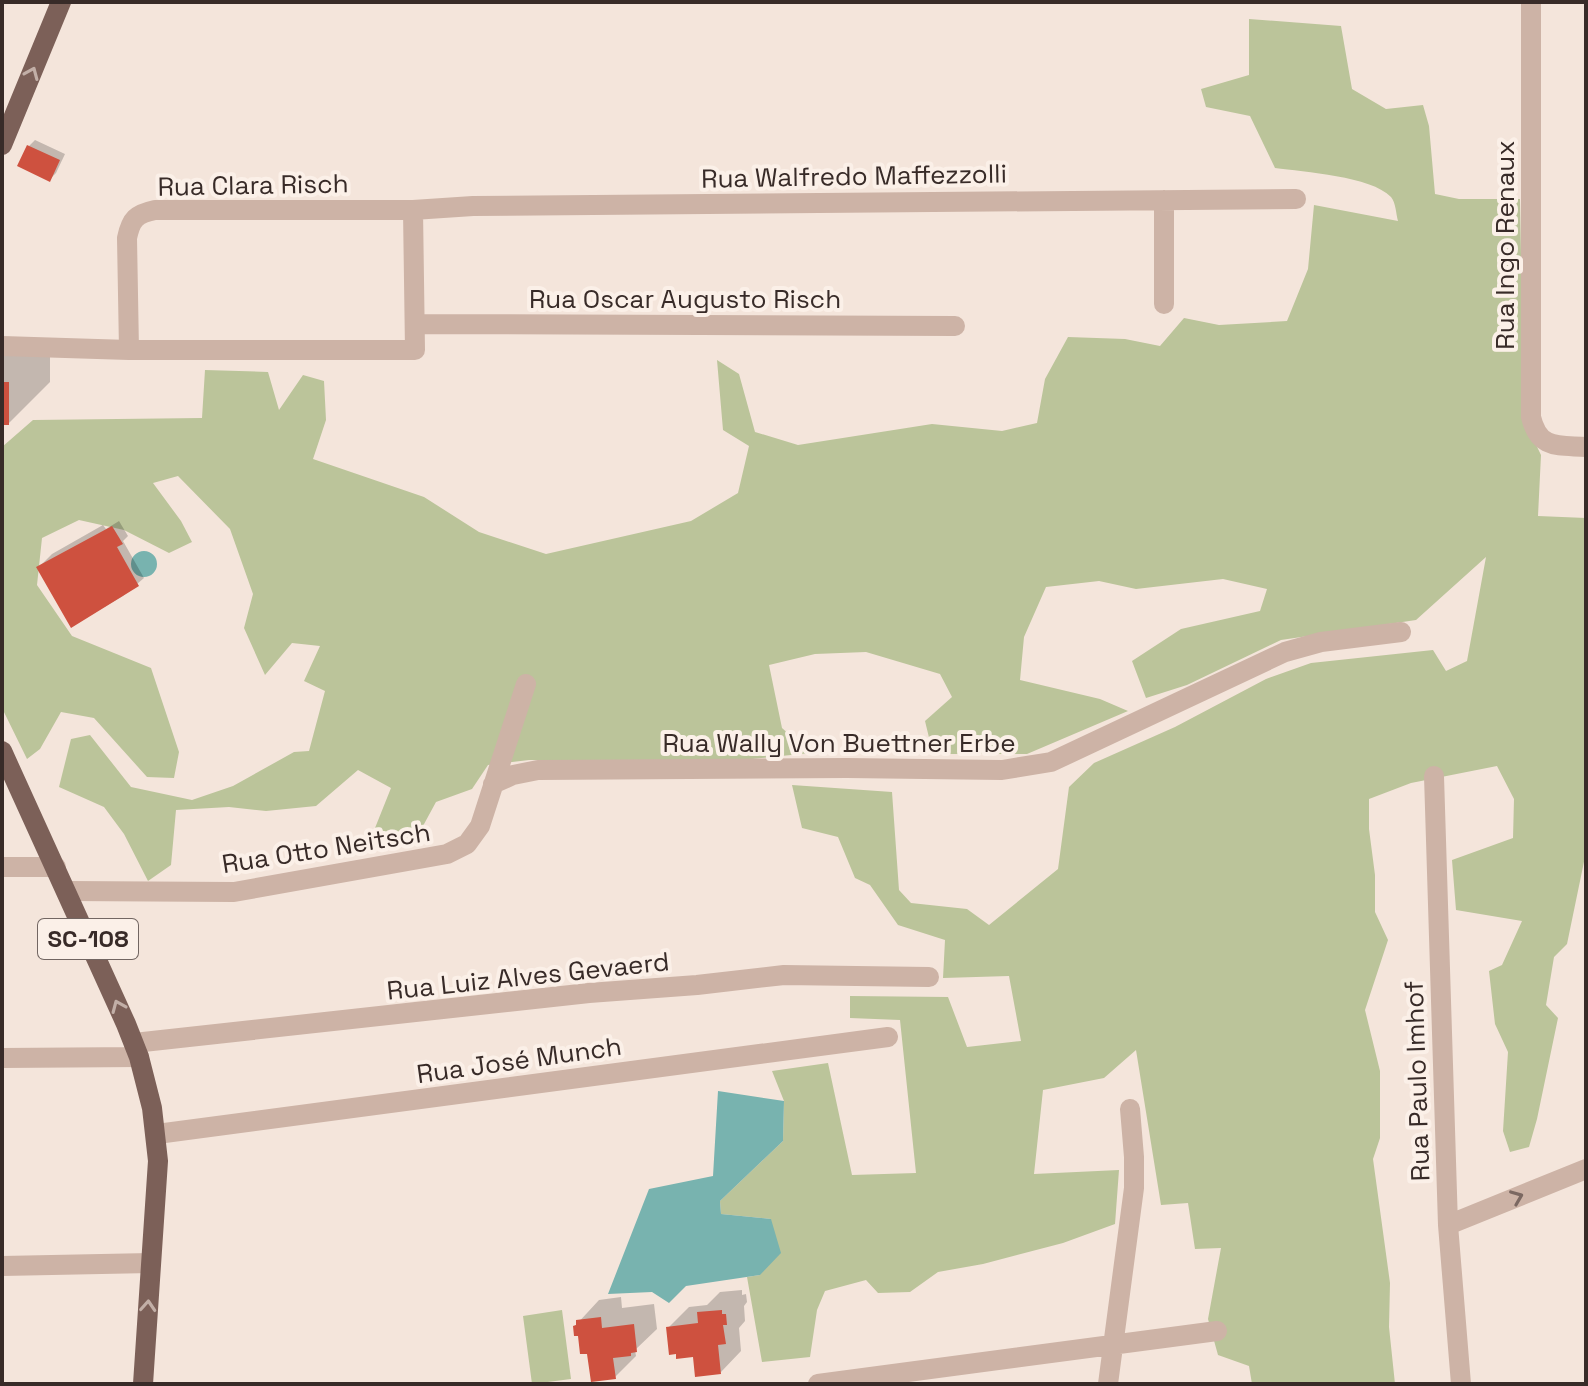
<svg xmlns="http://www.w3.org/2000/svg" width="1588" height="1386" font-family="'Space Grotesk',sans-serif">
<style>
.green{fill:#bbc49a}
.water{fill:#78b3af}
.shadow{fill:#0003}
.building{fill:#ce513f}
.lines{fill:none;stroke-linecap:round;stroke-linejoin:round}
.minor{stroke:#cdb3a6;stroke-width:20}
.major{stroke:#7c6058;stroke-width:20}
.oneway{stroke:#c2afa7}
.oneway2{stroke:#7b6861}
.labels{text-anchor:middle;stroke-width:8;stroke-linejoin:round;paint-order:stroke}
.shield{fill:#fbf0e8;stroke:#726662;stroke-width:2}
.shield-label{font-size:24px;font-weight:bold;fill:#382b28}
.street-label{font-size:26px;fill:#382b28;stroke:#fbf0e8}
</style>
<rect width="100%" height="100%" fill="#f4e5db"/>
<!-- green -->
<path class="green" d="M1249 19 1341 26 1352 89 1386 109 1423 105 1429 126 1435 194 1459 199H1520L1524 420 1541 455 1538 516 1586 518V852L1567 944 1554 957 1546 1005 1558 1018 1537 1119 1529 1147 1510 1152 1503 1131 1508 1052 1495 1024 1489 971 1502 965 1522 921 1456 910 1452 860 1513 838 1514 799 1497 766 1411 783 1369 799V829L1375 875V912L1388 940 1365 1010 1380 1071V1138L1373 1159 1390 1283 1389 1327 1395 1384H1252L1249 1366 1218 1355 1208 1319 1221 1248 1195 1249 1188 1203 1161 1205 1136 1050 1104 1078 1043 1090 1034 1174 1119 1170 1115 1224 1063 1243 983 1264 938 1272 910 1292 878 1293 866 1280 825 1291 817 1310 810 1357 762 1362 747 1277 760 1275 771 1219 721 1214 720 1201 783 1141 784 1101 772 1071 828 1063 852 1175 916 1173 900 1020 850 1018V996L948 997 967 1047 1021 1041 1009 976 943 978 945 940 898 925 870 885 855 878 838 837 802 828 792 785 892 792 899 890 911 903 967 909 989 925 1058 869 1069 787 1094 763 1175 727 1266 679 1311 663 1433 650 1446 671 1467 661 1486 557 1416 620 1281 640 1187 685 1146 698 1132 661 1181 629 1260 611 1267 589 1223 579 1136 589 1099 581 1046 587 1024 637 1020 680 1100 699 1128 711 1027 754H933L925 721 952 697 940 674 866 652 815 654 769 665 782 728 810 753 734 761 529 760 488 765 472 789 436 802 417 837 371 838 391 788 358 770 316 806 266 811 229 807 176 810 171 865 148 881 124 834 104 807 59 787 71 739 90 735 131 787 192 800 233 786 294 752 309 751 325 691 304 681 320 646 292 643 265 675 244 628 253 594 230 529 178 476 153 483 181 521 192 542 169 553 124 530 79 520 42 538 37 585 72 636 151 668 179 752 174 778 147 777 94 718 61 712 40 749 27 759 2 708V447L33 420 202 418 205 370 268 372 279 410 303 375 324 381 326 420 313 459 424 497 479 532 546 554 691 521 738 493 749 446 723 430 717 360 739 374 755 432 798 445 932 424 1002 431 1037 423 1045 379 1068 337 1125 339 1160 346 1184 318 1219 325 1287 321 1308 269 1314 205 1398 221C1396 214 1396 203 1391 197 1371 176 1304 172 1275 168L1250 116 1206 107 1201 89 1249 75Z
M562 1310 571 1379 532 1384 523 1316Z"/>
<!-- water -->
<path class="water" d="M131 564a13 13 0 1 1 26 0a13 13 0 1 1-26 0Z
M718 1091 784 1101 783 1141 720 1201 721 1214 771 1219 781 1253 760 1275 686 1286 669 1303 652 1292 608 1294 649 1189 713 1176Z"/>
<!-- shadow -->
<path class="shadow" d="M35 140 65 154 56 173 50 179 29 146Z
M2 342H50V382L9 423H2Z
M119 521 128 536 123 541 144 578 123 596 72 626 38 568 52 554 103 525 106 529Z
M742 1290V1295L746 1294 747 1302 744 1306 745 1321 739 1328 741 1351 721 1372 695 1355 668 1328 689 1307 707 1305 720 1292Z
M621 1297 622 1308 654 1304 657 1329 635 1350 636 1356 615 1377 589 1351 575 1326 599 1300Z"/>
<!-- building -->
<path class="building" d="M27 145 60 160 50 182 17 166Z
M2 382H9V425H2Z
M112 526 123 544 117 547 139 586 71 628 36 567Z
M722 1310V1314H726L727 1325H723L726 1344 718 1345 721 1374 695 1377 693 1357 676 1359V1354L669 1355 666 1327 698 1323 697 1312Z
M601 1317 602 1328 634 1324 637 1352 631 1353V1356L613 1358 616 1379 591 1382 587 1354H580L578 1336H574L573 1326 576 1325V1320Z"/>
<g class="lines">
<!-- minor -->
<path class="minor" d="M1531 2V417C1539 450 1558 445 1586 447
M1164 200V304
M416 324 955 326
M2 346 129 350H415L413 210
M129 350 127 238C131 219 136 214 155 210H413L473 206 1296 199
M1434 776 1448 1225 1461 1384
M493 784 513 775 538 770 847 768 1002 770 1051 762 1285 652 1321 642 1401 632
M2 867H56
M67 891 234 892 447 854 467 844 480 826 526 684
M134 1043 589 993 697 985 784 975 929 977
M2 1058 139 1057
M157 1134 888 1037
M1448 1225 1586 1169
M2 1266 151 1263
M818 1384 1217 1331
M1108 1384 1134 1188V1157L1130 1109"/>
<!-- major -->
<path class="major" d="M2 145 61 2
M2 751 126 1024 139 1057 152 1108 158 1161 143 1384"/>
</g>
<!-- one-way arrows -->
<defs><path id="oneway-chevron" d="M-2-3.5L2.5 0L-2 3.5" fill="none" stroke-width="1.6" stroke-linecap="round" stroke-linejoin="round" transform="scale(2)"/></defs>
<g class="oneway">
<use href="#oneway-chevron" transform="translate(32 73) rotate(-67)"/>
<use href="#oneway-chevron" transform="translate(118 1006) rotate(-113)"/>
<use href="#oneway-chevron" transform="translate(148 1306) rotate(-86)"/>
</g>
<use class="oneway2" href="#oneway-chevron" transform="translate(1517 1197) rotate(-22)"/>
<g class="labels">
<!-- shield labels -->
<rect class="shield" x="38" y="919" width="100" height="40" rx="6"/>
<g class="shield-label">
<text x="88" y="947">SC-108</text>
</g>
<!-- street labels -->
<g class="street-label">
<text transform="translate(854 176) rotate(-1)" y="9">Rua Walfredo Maffezzolli</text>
<text transform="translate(253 185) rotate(-1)" y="9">Rua Clara Risch</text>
<text transform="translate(1505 245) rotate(-90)" y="9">Rua Ingo Renaux</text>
<text x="685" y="308">Rua Oscar Augusto Risch</text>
<text x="839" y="752">Rua Wally Von Buettner Erbe</text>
<text transform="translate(326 848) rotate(-9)" y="9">Rua Otto Neitsch</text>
<text transform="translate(528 976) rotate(-6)" y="9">Rua Luiz Alves Gevaerd</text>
<text transform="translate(519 1060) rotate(-8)" y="9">Rua José Munch</text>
<text transform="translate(1417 1081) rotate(-92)" y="9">Rua Paulo Imhof</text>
</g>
</g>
<!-- border -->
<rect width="1588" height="1386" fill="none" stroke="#382b28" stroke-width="8"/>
</svg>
